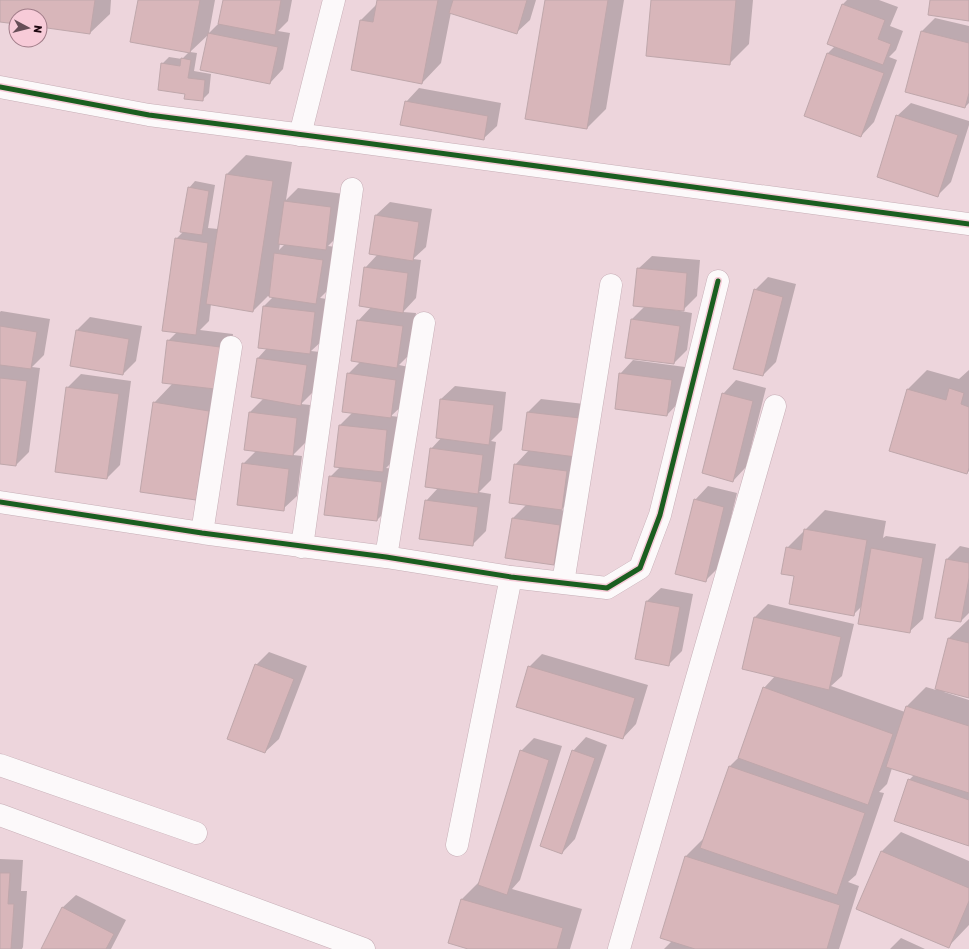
<svg xmlns="http://www.w3.org/2000/svg" width="969" height="949" font-family="Rubik,sans-serif">
<style>
.shadow{fill:#0003;fill-rule:evenodd}
.building{fill:#d8b6ba;stroke:#bfa7ab}
.lines{fill:none;stroke-linecap:round;stroke-linejoin:round}
.minor-casing{stroke:#c6aeb6;stroke-width:23}
.minor{stroke:#fcf9fa;stroke-width:22}
.cycleway-casing{stroke:#f7cbd8;stroke-width:8}
.cycleway{stroke:#1b5e20;stroke-width:5}
</style>
<rect width="100%" height="100%" fill="#edd5dc"/>
<!-- shadow -->
<path class="shadow" d="M0 0H111L110 14 90 33 40 26V16H16V23L0 21Z
M139 0H215L209 33 219 23 224 0H292L288 21 278 31 290 33 283 69 270 83 209 34 190 52 197 53 194 71 211 74 209 93 202 100 162 64 169 57 182 59 189 52Z
M378 0H536L530 20 516 33 451 12 441 63 422 83 352 70 361 20 378 3Z
M546 0H624L606 109 587 128Z
M652 0H753L749 44 730 63Z
M847 0H879L898 7 890 26 903 31 896 50 889 57 897 60 874 122 861 136 805 115 828 53 835 46 842 5Z
M935 18 969 26V103L965 107 907 91 922 31Z
M419 88 501 103 497 126 483 139 406 102Z
M911 103 969 121V125L951 182 938 195 897 116Z
M246 155 292 162 286 200 298 188 344 194 339 235 328 246 336 247 329 289 320 298 327 299 323 340 311 351 320 352 314 391 301 404 310 405 306 442 293 455 302 456 297 496 283 509 243 464 256 451 250 412 264 398 252 396 258 358 267 348 264 306 274 296H268L253 311 211 304 209 321 200 330 233 334 228 375 213 389 228 392 215 480 196 499 154 403 173 383 168 341 177 332 176 239 183 232 189 188 195 181 215 185 208 228 218 229 227 174ZM280 243 285 244 279 250Z
M390 202 432 209 426 247 413 259 421 260 416 298 403 312 416 313 410 354 399 365 409 367 404 404 391 416 400 417 396 458 386 468 395 469 390 507 377 520 330 477 340 467 335 466 340 425 353 412 348 374 360 362 358 321 371 307 365 268 378 254 376 215Z
M652 256 700 260 697 296 683 310 675 309V310L692 313 687 350 674 363 632 319 645 306 638 269Z
M768 277 796 284 776 362 763 375 755 290Z
M1 311 50 319 44 355 32 367 40 368 29 452 16 465 0 463V312Z
M90 317 142 326 136 361 123 374 77 330Z
M633 360 685 367 680 401 667 415 620 374Z
M927 370 959 379 969 370V471L967 473 908 389Z
M81 374 131 381 120 465 107 478 67 388Z
M736 380 766 388 746 467 733 481 723 394Z
M455 386 506 392 502 430 491 441 496 442 491 480 479 492 491 494 486 531 472 545 426 501 438 488 431 449 442 437 441 399Z
M541 399 593 405 575 496 561 510 573 512 567 551 554 564 507 557 513 518 526 505 515 465 529 450 528 412Z
M708 486 737 493 719 567 705 581 695 500Z
M825 510 886 521 883 538 886 536 936 544 923 619 909 632 862 606 853 615 795 576 787 548Z
M960 546 969 548V613L961 621 947 559Z
M661 588 693 594 682 651 669 664 647 601Z
M768 604 854 624 842 676 831 686 905 712 907 706 926 687 936 690 949 638 969 619V697L944 691V692L969 700V845L909 780 914 775 892 768 887 784 879 792 884 793 856 875 848 882 859 886 839 949H664L672 941 661 937 686 856 705 837 730 766 739 757 764 688 775 676 755 617Z
M269 652 307 666 279 739 265 752 256 665Z
M542 654 648 685 636 724 623 738 529 667Z
M586 737 607 745 575 839 562 853 573 751Z
M534 738 562 746 520 880 512 889 582 909 570 949H472L462 899 480 881 521 751Z
M901 832 969 861V925L948 947 858 908 882 851Z
M0 859 23 860 21 891H27L23 947 22 949H0Z
M76 895 126 920 111 949H42L62 908Z
M901 938 925 949H890Z"/>
<!-- building -->
<path class="building" d="M0 0H95L90 34 40 27V16H16V24L0 22Z
M138 0H200L190 53 130 42Z
M223 0H281L275 35 218 24Z
M377 0H438L422 84 351 70 360 20 373 22Z
M453 0H527L517 34 449 13Z
M545 0H608L587 129 525 119Z
M651 0H736L730 65 646 56Z
M930 0H969V21L928 15Z
M842 4 885 20 878 39 891 44 883 65 827 44Z
M921 31 969 43V93L965 108 905 92Z
M208 33 278 47 270 84 200 70Z
M827 53 884 73 861 137 804 116Z
M181 58 191 60 188 78 205 80 203 101 184 99 185 94 158 90 161 63 180 66Z
M405 101 488 116 484 140 400 125Z
M896 115 958 135 938 197 877 177Z
M226 174 273 181 253 312 206 304Z
M188 187 209 191 202 235 180 232Z
M284 201 331 207 326 250 278 244Z
M375 215 419 222 413 261 369 254Z
M175 238 208 243 196 335 162 331Z
M274 253 323 260 316 304 269 297Z
M364 267 408 273 403 313 359 306Z
M637 268 687 273 684 311 633 306Z
M754 289 783 297 763 376 733 369Z
M263 306 315 312 310 354 258 348Z
M631 319 680 326 674 364 625 358Z
M357 320 403 326 397 368 351 361Z
M0 326 37 332 31 369 0 365Z
M76 330 129 339 123 375 70 366Z
M167 340 220 347 215 389 162 383Z
M257 358 307 365 301 406 251 397Z
M347 373 396 380 391 418 342 412Z
M619 373 672 380 667 416 615 409Z
M0 378 27 381 16 466 0 464Z
M66 387 119 394 107 479 55 472Z
M949 388 964 393 961 404 969 407V468L967 474 889 451 907 389 946 400Z
M722 393 753 401 733 482 702 473Z
M440 399 494 405 489 445 436 438Z
M153 402 209 411 196 500 140 492Z
M249 412 297 418 293 456 244 450Z
M527 412 580 418 576 457 522 450Z
M339 425 387 430 383 472 334 467Z
M430 448 483 455 478 494 425 487Z
M242 463 289 469 284 511 237 505Z
M514 464 567 471 562 510 509 503Z
M329 476 382 482 377 521 324 515Z
M694 499 724 507 706 582 675 574Z
M425 500 478 507 473 546 419 539Z
M512 518 560 525 554 565 505 558Z
M804 529 867 540 854 616 789 604 794 576 781 574 786 547 801 550Z
M871 548 923 558 910 633 858 624Z
M946 559 969 563V578L961 622 935 618Z
M646 601 680 607 669 666 635 659Z
M754 617 841 637 829 690 742 669Z
M948 638 969 643V698L935 689Z
M255 664 294 679 265 753 227 739Z
M528 666 635 698 623 739 516 707Z
M763 687 893 734 868 805 738 758Z
M906 706 969 726V793L886 767Z
M520 750 549 760 507 895 478 885Z
M572 750 595 758 562 854 540 846Z
M729 766 865 813 837 895 700 848Z
M908 779 969 800V846L894 821Z
M881 851 969 888V901L949 948 856 909Z
M685 856 840 905 827 949H695L660 938Z
M0 873H10L8 904H14L11 949H0Z
M461 899 563 928 557 949H468L448 943Z
M62 907 114 934 106 949H41Z"/>
<g class="lines">
<defs>
<path id="minor" d="M0 87 149 115 358 142 969 224
M300 135 334 0
M0 502 202 533 386 557 511 577 607 588 640 568 660 515 718 281
M202 533 231 347
M302 547 352 189
M386 557 424 323
M563 583 611 285
M0 765 196 833
M0 815 364 949
M457 845 511 577
M619 949 775 406"/>
</defs>
<!-- minor casing -->
<use href="#minor" class="minor-casing"/>
<!-- minor -->
<use href="#minor" class="minor"/>
<defs>
<path id="cycleway" d="M0 87 149 115 358 142 969 224
M0 502 202 533 386 557 511 577 607 588 640 568 660 515 718 281"/>
</defs>
<!-- cycleway casing -->
<use href="#cycleway" class="cycleway-casing"/>
<!-- cycleway -->
<use href="#cycleway" class="cycleway"/>
</g>
<!-- north arrow -->
<g transform="translate(28 28) rotate(97)"><circle r="19" fill="#f7cbd8" stroke="#a07c88"/>
<path d="M0-3L7 15L0 10L-7 15Z" fill="#664e57"/>
<text y="-6" font-size="11" font-weight="bold" text-anchor="middle" fill="#1d060f">N</text>
</g>
</svg>
